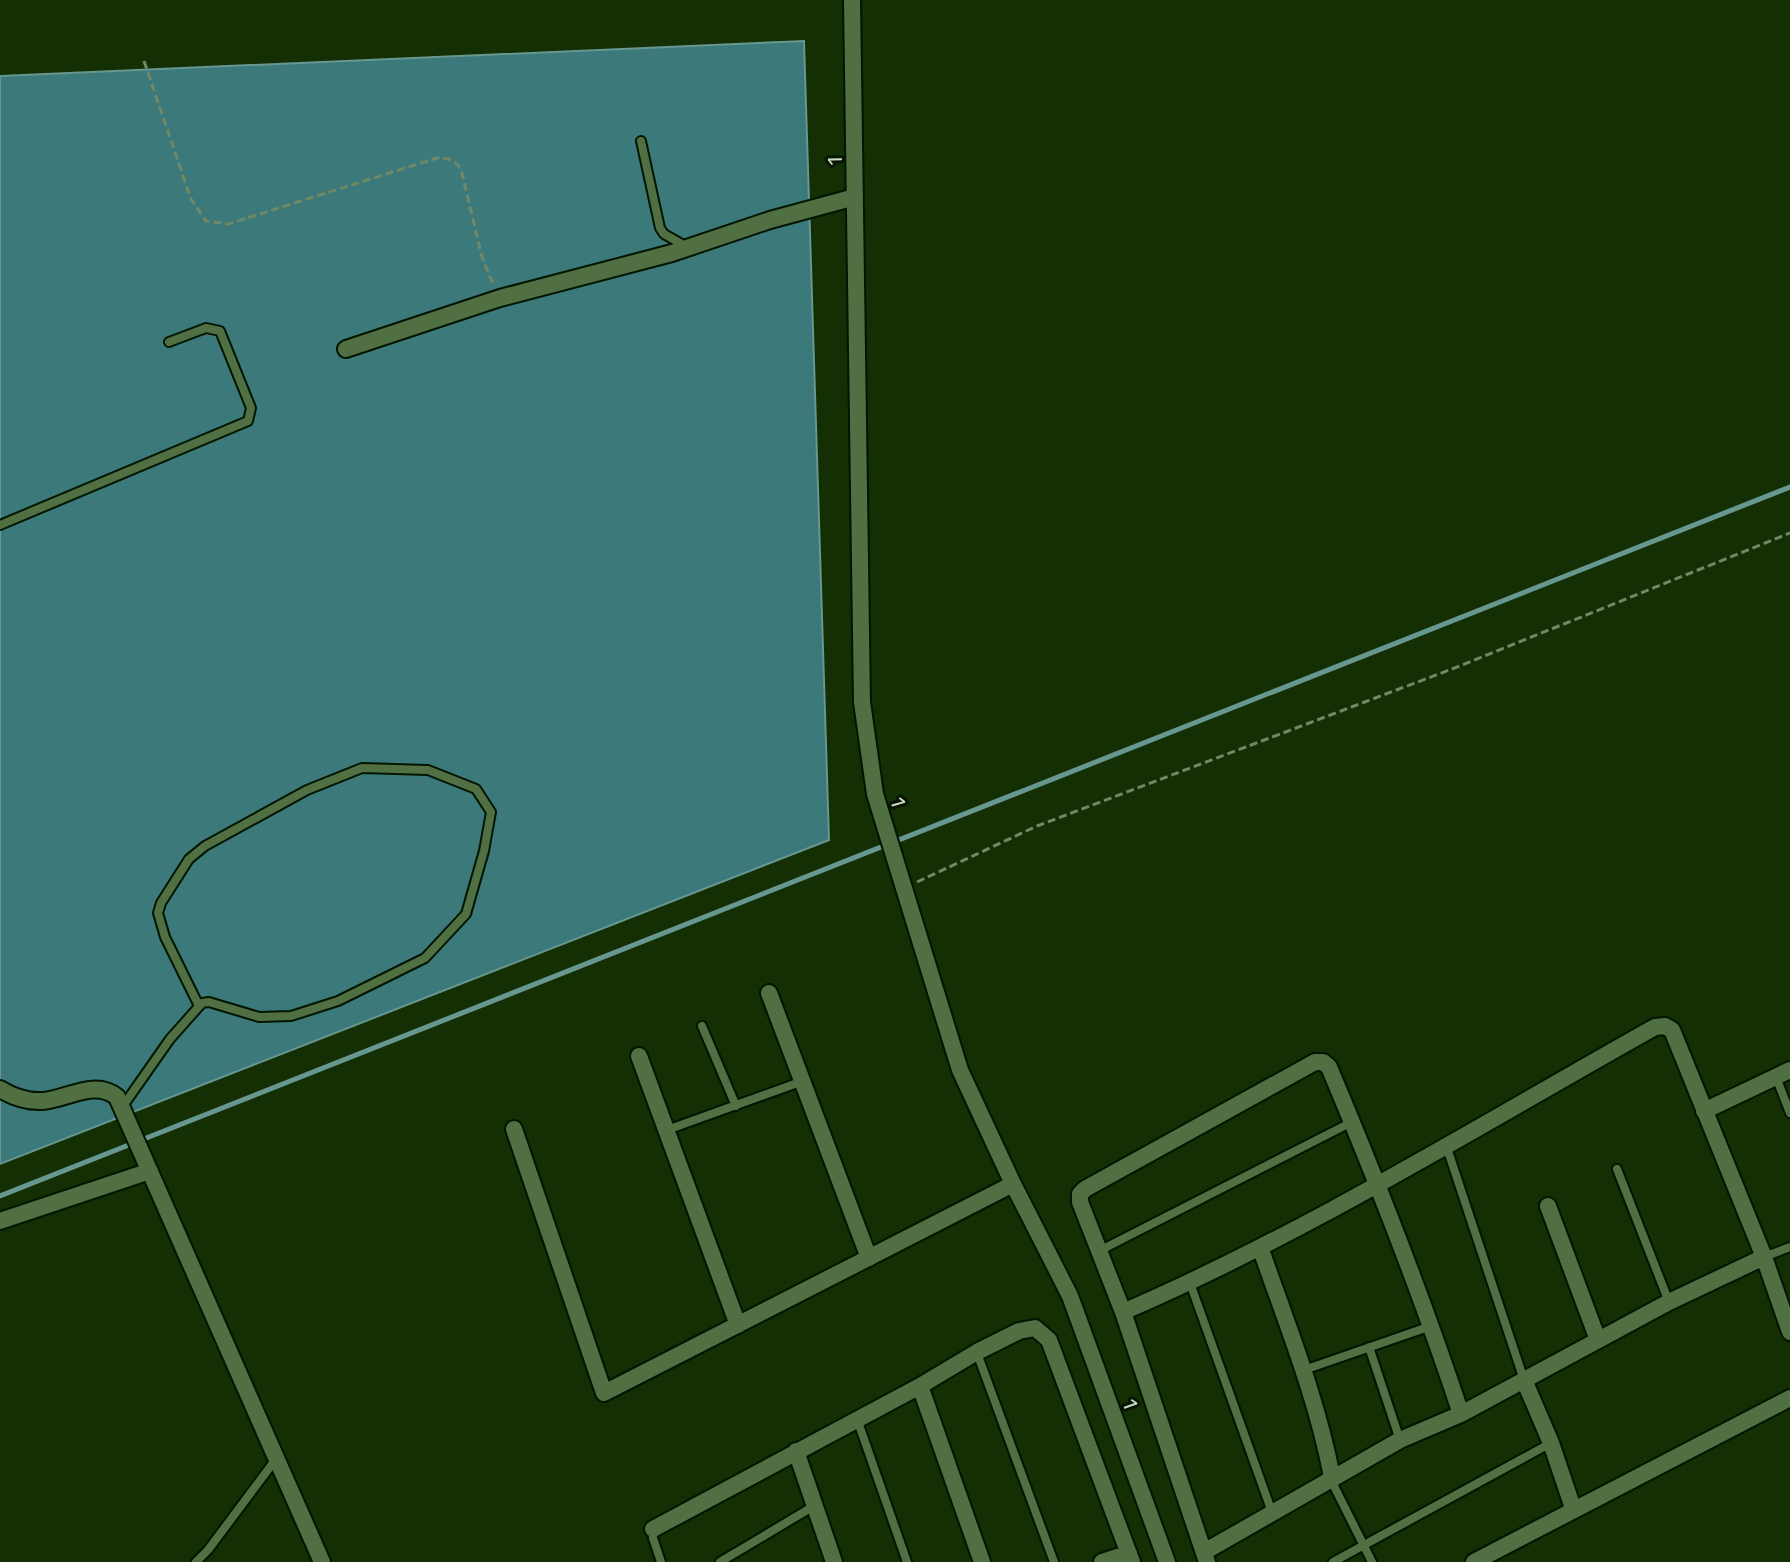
<svg xmlns="http://www.w3.org/2000/svg" width="1790" height="1562" font-family="Rubik,sans-serif">
<style>
.water{fill:#3c797a;stroke:#679790;stroke-width:2}
.lines{fill:none;stroke-linecap:round;stroke-linejoin:round}
.stream{stroke:#679790;stroke-width:5}
.service-casing{stroke:#021500;stroke-width:12}
.minor-casing{stroke:#021500;stroke-width:20}
.path{stroke:#718867;stroke-width:3;stroke-dasharray:8 4;stroke-linecap:butt}
.service{stroke:#507043;stroke-width:8}
.minor{stroke:#507043;stroke-width:16}
.labels{text-anchor:middle;stroke-width:6;stroke-linejoin:round;paint-order:stroke}
.street-label{font-size:20px;fill:#cadcc4;stroke:#081404}
</style>
<rect width="100%" height="100%" fill="#132f03"/>
<!-- water -->
<path class="water" d="M804 41 829 840 0 1164V76Z"/>
<g class="lines">
<!-- stream -->
<path class="stream" d="M0 1196 1790 487"/>
<defs>
<path id="service" d="M641 141 660 228 664 234 687 247
M0 525 248 421 251 408 220 331 206 328 169 342
M702 1026 736 1106
M1776 1077 1790 1113
M123 1106 170 1039 202 1003 209 1002 259 1017 291 1016 338 1001 425 958 466 914 484 851 491 812 476 789 428 770 362 768 307 790 205 846 189 859 161 903 158 913 165 937 199 1006
M667 1130 803 1081
M1446 1145 1524 1380
M1617 1169 1669 1302
M1099 1251 1352 1122
M1764 1257 1790 1247
M1190 1283 1273 1515
M1369 1347 1400 1440
M977 1353 1054 1562
M1304 1370 1431 1326
M857 1419 907 1562
M1332 1478 1335 1488 1372 1562
M653 1529V1538L661 1562
M196 1562 208 1550 276 1459
M720 1562 814 1506
M1333 1562 1551 1443"/>
<path id="minor" d="M852 0 862 702 875 794 960 1070 1013 1184 1070 1296 1167 1562
M346 349 500 298 672 253 770 220 855 197
M769 993 869 1258
M639 1056 738 1325
M0 1089C13 1097 27 1102 43 1101 67 1099 95 1079 117 1097L322 1562
M1704 1111 1790 1070
M514 1129 604 1393 1013 1184
M1548 1206 1598 1340
M0 1221 150 1171
M1260 1247C1286 1322 1317 1398 1332 1477
M1123 1312C1308 1232 1480 1125 1655 1027L1665 1026 1672 1030 1764 1257 1790 1332
M1524 1380 1551 1443 1573 1508
M920 1386 982 1562
M796 1451 834 1562
M653 1529 920 1386 977 1352 1019 1331 1035 1328 1049 1340 1132 1562
M1204 1552 1400 1440 1461 1414 1669 1302 1764 1257
M1102 1562 1129 1553
M1207 1562 1123 1312 1080 1202V1194L1085 1189 1315 1062H1323L1329 1067C1377 1181 1422 1296 1461 1414
M1474 1562 1790 1398"/>
</defs>
<!-- service casing -->
<use href="#service" class="service-casing"/>
<!-- minor casing -->
<use href="#minor" class="minor-casing"/>
<!-- path -->
<path class="path" d="M144 61 191 199 206 221 228 224 437 158C449 158 454 160 461 169L482 257 493 284
M917 882 1037 826 1452 669 1790 533"/>
<!-- service -->
<use href="#service" class="service"/>
<!-- minor -->
<use href="#minor" class="minor"/>
</g>
<g class="labels">
<!-- street labels -->
<g class="street-label">
<text transform="translate(835 161) rotate(-91)" y="7">1</text>
<text transform="translate(898 802) rotate(74)" y="7">1</text>
<text transform="translate(1130 1404) rotate(70)" y="7">1</text>
</g>
</g>
</svg>
